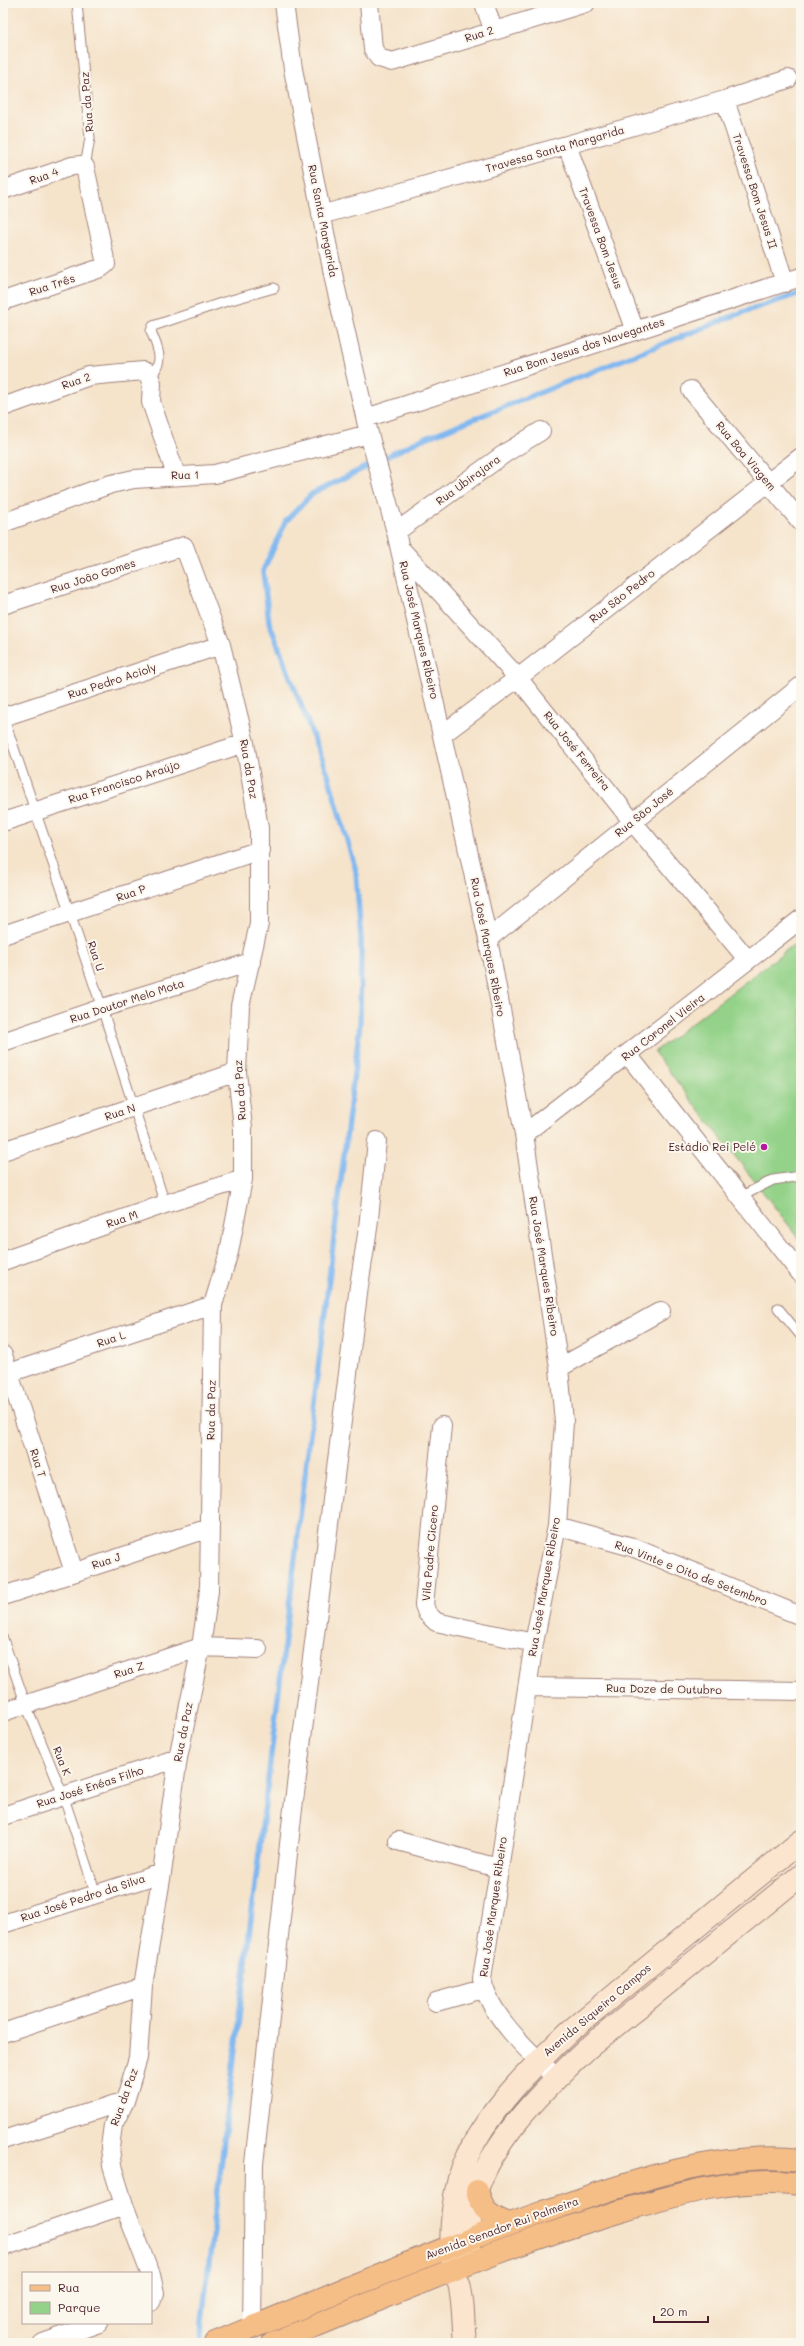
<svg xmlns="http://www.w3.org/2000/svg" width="804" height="2346" font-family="Mali,sans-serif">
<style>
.green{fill:#93d288;stroke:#6e785a}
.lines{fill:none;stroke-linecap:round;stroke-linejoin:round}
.stream{stroke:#80b8f0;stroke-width:5.5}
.lane-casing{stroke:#a0817a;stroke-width:11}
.street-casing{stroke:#a0817a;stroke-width:20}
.secondary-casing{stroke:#a0817a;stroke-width:24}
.primary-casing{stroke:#a0817a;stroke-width:24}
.lane{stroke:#fff;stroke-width:9}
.street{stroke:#fff;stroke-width:18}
.secondary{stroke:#fbe5cf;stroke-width:22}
.primary{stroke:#f6be87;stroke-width:22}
.poi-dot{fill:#b5179e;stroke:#fbf7ec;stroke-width:1.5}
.labels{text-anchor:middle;stroke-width:4;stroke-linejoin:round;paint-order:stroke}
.street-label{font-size:11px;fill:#4a1f2b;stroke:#fbf7ec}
.poi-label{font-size:11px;fill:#4a1f2b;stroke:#fbf7ec;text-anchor:end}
</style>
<rect width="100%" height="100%" fill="#fbf7ec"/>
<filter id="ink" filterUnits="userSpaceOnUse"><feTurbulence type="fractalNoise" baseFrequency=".025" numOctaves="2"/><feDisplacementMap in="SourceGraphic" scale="8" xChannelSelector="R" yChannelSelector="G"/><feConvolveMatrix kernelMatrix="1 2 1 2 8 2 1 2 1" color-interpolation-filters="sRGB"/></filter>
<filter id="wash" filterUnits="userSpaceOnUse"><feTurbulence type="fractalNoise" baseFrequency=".012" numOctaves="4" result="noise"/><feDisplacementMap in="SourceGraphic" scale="16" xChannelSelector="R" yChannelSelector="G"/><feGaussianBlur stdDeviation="0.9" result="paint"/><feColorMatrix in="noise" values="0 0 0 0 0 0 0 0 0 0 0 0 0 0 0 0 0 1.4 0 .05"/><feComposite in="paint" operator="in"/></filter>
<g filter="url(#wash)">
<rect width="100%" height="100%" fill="#f5e3ca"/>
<!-- green -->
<path class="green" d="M801 939V1241L654 1052Z"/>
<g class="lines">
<!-- stream -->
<path class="stream" d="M201 2343 202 2321 360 1024 361 940 356 871 328 775 269 622 263 571 286 521 312 494 418 441 743 312 801 293"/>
</g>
</g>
<g filter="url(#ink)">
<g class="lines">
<defs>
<path id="lane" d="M77 3 90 138 85 167
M151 377C165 359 158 350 151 331L153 326 224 302 274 288
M3 716 102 1008 165 1204
M740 1197 773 1180 801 1176
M778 1308 801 1336
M3 1639 26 1705 63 1795 96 1894"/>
<path id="street" d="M284 3 293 69 335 284 369 434 396 532 488 939 524 1134 559 1368 564 1422 557 1526 534 1643 482 1979C488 2014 530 2053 556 2077
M369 3 373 49 379 58 392 62 586 3
M484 3 493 29
M725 100 785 283
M567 145 635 331
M3 190 72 166 81 165 85 167 106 264 101 268 3 301
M321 215 725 100 788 79
M691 390 801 522
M3 407 89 376 143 371 148 373 152 383 151 402 176 475
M366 418 801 277
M3 523 111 484 134 479 215 474 369 434
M396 532 507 452 541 431
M400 548 518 678 632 821 748 960
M3 605 184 546 221 645 245 743 259 828V924L240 1006 237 1072 243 1128V1179L229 1252 213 1305 209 1591 201 1647 178 1758 162 1873 143 1986 138 2058 125 2101 113 2125 110 2147 112 2166 124 2205 150 2273
M3 717 221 645
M443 734 518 678 801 457
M3 822 245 743
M3 935 260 850
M488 939 801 686
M3 1042 102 1008 251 962
M628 1055 801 1274
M524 1134 801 919
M3 1151 237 1072
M3 1261 165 1204 243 1179
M3 1355 74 1572
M559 1368 661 1311
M9 1373 213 1305
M442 1426 424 1605 427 1613 436 1622 534 1643
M557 1526 632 1547 801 1616
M3 1596 209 1528
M527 1687 801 1691
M3 1712 201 1647 258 1649
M3 1816 178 1758
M398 1841 498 1868
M3 1924 162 1873
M436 2002 483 1989
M3 2033 143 1986
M3 2140 125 2101
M3 2247 124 2205
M151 2275 155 2293 151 2302
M252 2327 254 2164 292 1817 359 1286 368 1228 377 1141
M43 2343 99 2323"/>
<path id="secondary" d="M470 2257C470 2243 469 2229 471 2214 480 2150 543 2090 588 2048L801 1875
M465 2343C463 2325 464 2306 460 2288 459 2281 454 2275 453 2268 449 2232 452 2187 468 2155 489 2109 534 2065 570 2031L801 1841"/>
<path id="primary" d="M477 2191C484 2212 488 2216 509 2224
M215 2343C324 2298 433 2251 544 2212 622 2185 718 2150 801 2160
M273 2343C387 2297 500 2247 618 2212 678 2194 737 2176 801 2184"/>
</defs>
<!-- lane casing -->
<use href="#lane" class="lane-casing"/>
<!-- street casing -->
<use href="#street" class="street-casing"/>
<!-- secondary casing -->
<use href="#secondary" class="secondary-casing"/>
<!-- primary casing -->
<use href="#primary" class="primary-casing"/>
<!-- lane -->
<use href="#lane" class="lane"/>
<!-- street -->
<use href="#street" class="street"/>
<!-- secondary -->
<use href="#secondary" class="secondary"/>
<!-- primary -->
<use href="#primary" class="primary"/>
</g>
</g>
<!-- markers -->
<circle class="poi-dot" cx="764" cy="1147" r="4"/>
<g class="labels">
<!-- street labels -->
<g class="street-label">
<text transform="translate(479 34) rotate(-18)" y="4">Rua 2</text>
<text transform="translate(87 102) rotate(-95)" y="4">Rua da Paz</text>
<text transform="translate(555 149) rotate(-16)" y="4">Travessa Santa Margarida</text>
<text transform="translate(44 176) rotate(-20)" y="4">Rua 4</text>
<text transform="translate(755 191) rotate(72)" y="4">Travessa Bom Jesus II</text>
<text transform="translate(323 221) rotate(79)" y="4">Rua Santa Margarida</text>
<text transform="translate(601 238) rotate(70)" y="4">Travessa Bom Jesus</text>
<text transform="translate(52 285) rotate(-18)" y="4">Rua Três</text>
<text transform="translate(584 347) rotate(-18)" y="4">Rua Bom Jesus dos Navegantes</text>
<text transform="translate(76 381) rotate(-19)" y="4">Rua 2</text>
<text transform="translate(746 456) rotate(50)" y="4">Rua Boa Viagem</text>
<text transform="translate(185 475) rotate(-1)" y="4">Rua 1</text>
<text transform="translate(468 480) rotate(-36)" y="4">Rua Ubirajara</text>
<text transform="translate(93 576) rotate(-18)" y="4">Rua João Gomes</text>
<text transform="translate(622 596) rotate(-38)" y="4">Rua São Pedro</text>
<text transform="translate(419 630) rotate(77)" y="4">Rua José Marques Ribeiro</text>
<text transform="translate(112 681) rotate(-18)" y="4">Rua Pedro Acioly</text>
<text transform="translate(577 751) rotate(51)" y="4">Rua José Ferreira</text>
<text transform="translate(249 769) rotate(80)" y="4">Rua da Paz</text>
<text transform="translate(124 782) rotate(-18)" y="4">Rua Francisco Araújo</text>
<text transform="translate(644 812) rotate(-39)" y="4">Rua São José</text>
<text transform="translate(131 893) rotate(-19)" y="4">Rua P</text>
<text transform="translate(488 947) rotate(79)" y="4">Rua José Marques Ribeiro</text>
<text transform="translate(96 956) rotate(71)" y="4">Rua U</text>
<text transform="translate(127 1001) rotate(-18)" y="4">Rua Doutor Melo Mota</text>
<text transform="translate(663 1027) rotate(-38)" y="4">Rua Coronel Vieira</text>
<text transform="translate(240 1090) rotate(-94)" y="4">Rua da Paz</text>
<text transform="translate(120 1112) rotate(-18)" y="4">Rua N</text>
<text transform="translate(122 1219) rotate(-19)" y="4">Rua M</text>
<text transform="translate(544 1266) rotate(81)" y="4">Rua José Marques Ribeiro</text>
<text transform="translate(111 1339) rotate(-19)" y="4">Rua L</text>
<text transform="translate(211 1410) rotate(-89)" y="4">Rua da Paz</text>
<text transform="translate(38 1463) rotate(72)" y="4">Rua T</text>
<text transform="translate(430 1553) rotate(-85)" y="4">Vila Padre Cicero</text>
<text transform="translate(106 1561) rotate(-18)" y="4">Rua J</text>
<text transform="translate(691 1573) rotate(21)" y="4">Rua Vinte e Oito de Setembro</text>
<text transform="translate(544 1587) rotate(-80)" y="4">Rua José Marques Ribeiro</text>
<text transform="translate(129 1670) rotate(-18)" y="4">Rua Z</text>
<text transform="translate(664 1689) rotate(1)" y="4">Rua Doze de Outubro</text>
<text transform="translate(183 1732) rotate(-79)" y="4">Rua da Paz</text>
<text transform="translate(62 1761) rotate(68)" y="4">Rua K</text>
<text transform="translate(90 1787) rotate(-18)" y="4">Rua José Enéas Filho</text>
<text transform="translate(83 1898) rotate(-18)" y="4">Rua José Pedro da Silva</text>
<text transform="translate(493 1907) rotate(-82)" y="4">Rua José Marques Ribeiro</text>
<text transform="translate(597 2010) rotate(-40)" y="4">Avenida Siqueira Campos</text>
<text transform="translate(124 2097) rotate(-70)" y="4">Rua da Paz</text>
<text transform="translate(502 2228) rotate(-20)" y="4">Avenida Senador Rui Palmeira</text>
</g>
<!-- poi labels -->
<g class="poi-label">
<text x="756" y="1151">Estádio Rei Pelé</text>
</g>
</g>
<!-- margin -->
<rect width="804" height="2346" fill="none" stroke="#fbf7ec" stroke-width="16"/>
<!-- legend -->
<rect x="22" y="2272" width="130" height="52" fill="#fbf7ec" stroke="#b4a19f"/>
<rect x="30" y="2285" width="20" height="6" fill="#f6be87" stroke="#b4a19f"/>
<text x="58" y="2292" font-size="12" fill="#4a1f2b">Rua</text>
<rect x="30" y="2302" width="20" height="12" fill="#93d288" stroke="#b4a19f"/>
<text x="58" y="2312" font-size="12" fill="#4a1f2b">Parque</text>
<!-- scale -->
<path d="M654 2316v6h54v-6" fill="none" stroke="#4a1f2b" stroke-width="2"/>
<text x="660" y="2316" font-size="12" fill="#4a1f2b" stroke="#fbf7ec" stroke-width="3" paint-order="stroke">20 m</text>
</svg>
